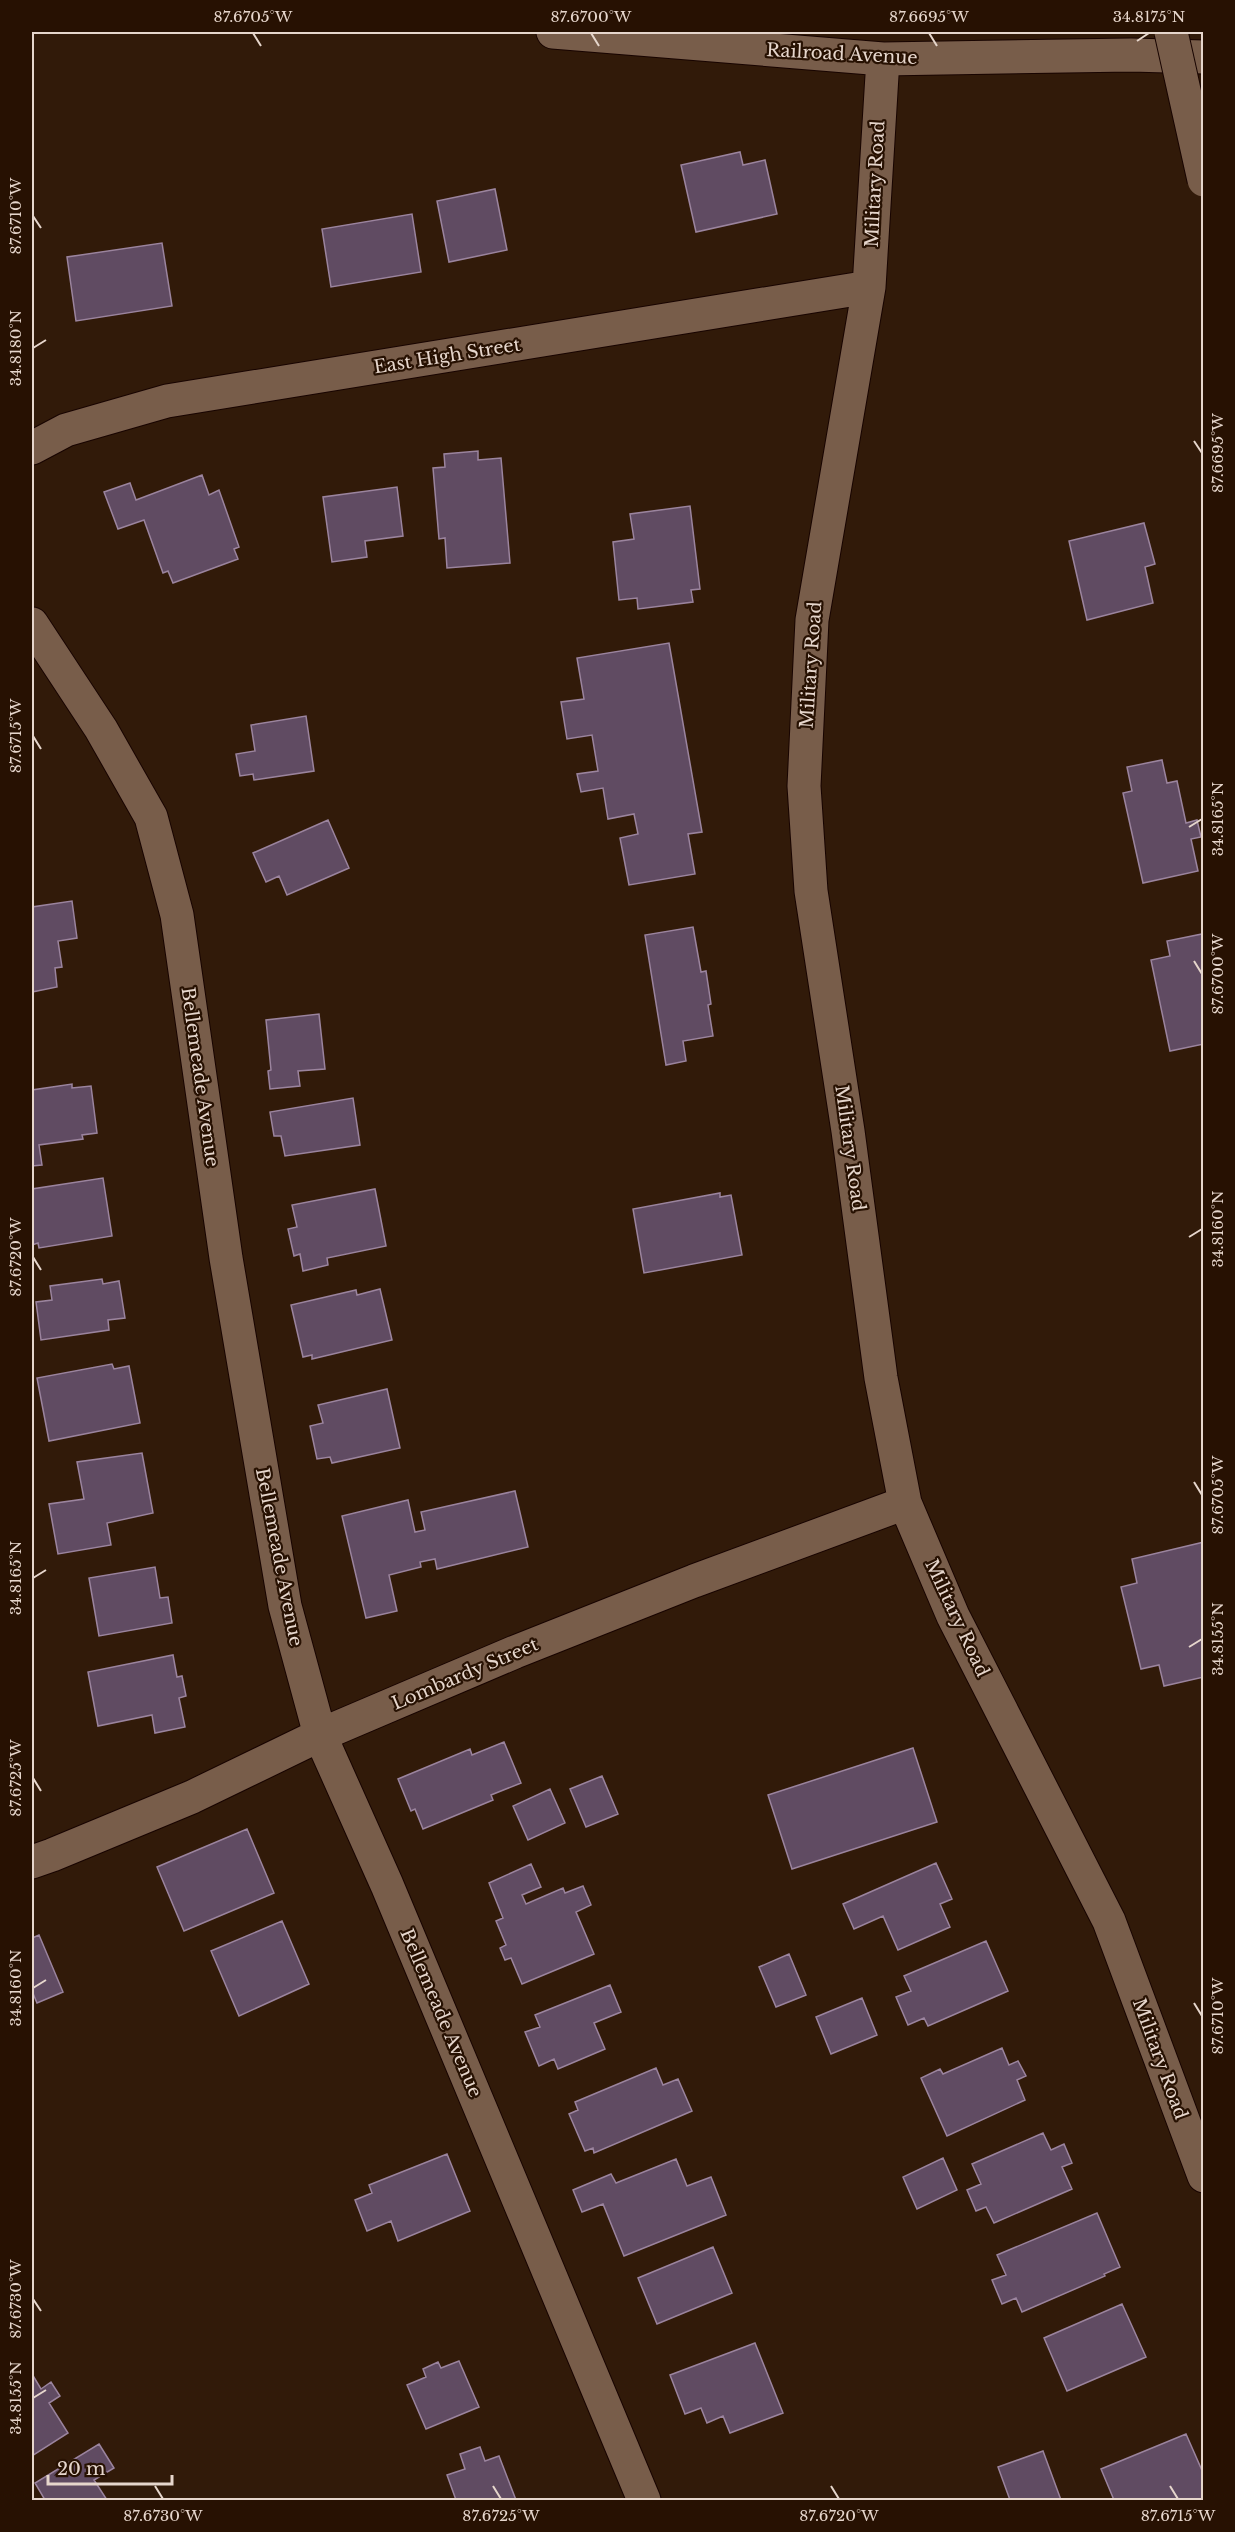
<svg xmlns="http://www.w3.org/2000/svg" width="1235" height="2532" font-family="'Libre Baskerville',serif">
<style>
.building{fill:#604b62;stroke:#9b849e;stroke-width:1.5}
.lines{fill:none;stroke-linecap:round;stroke-linejoin:round}
.minor-casing{stroke:#180400;stroke-width:35}
.minor{stroke:#785d4a;stroke-width:33}
.tertiary-bridge-casing{stroke:#180400;stroke-width:35;stroke-linecap:butt}
.tertiary-bridge{stroke:#785d4a;stroke-width:33}
.ticks{fill:none;stroke:#e6d6cc;stroke-width:2}
.labels{text-anchor:middle;stroke-width:4.5;stroke-linejoin:round;paint-order:stroke}
.street-label{font-size:18px;fill:#e6d6cc;stroke:#271102}
.neatline{fill:none;stroke:#e6d6cc;stroke-width:2}
.ticks-label{font-size:15px;text-anchor:middle;fill:#e6d6cc}
</style>
<rect width="100%" height="100%" fill="#311a09"/>
<!-- building -->
<path class="building" d="M740 152 743 165 765 160 777 214 696 232 681 165Z
M495 189 507 250 449 262 437 201Z
M412 214 421 272 331 287 322 229Z
M162 243 172 306 76 321 67 257Z
M478 451V460L501 458 510 563 447 568 445 538 439 539 433 468 445 467 444 454Z
M202 475 209 495 219 490 239 547 234 549 238 559 173 583 168 571 163 573 144 520 118 529 104 492 130 483 136 500Z
M397 487 403 536 365 541 367 557 332 562 323 497Z
M690 506 700 589 691 590 693 602 638 609 637 598 619 600 613 542 634 539 630 514Z
M1144 523 1155 564 1145 567 1153 603 1087 620 1069 541Z
M669 643 702 832 688 834 695 874 629 885 620 838 638 834 634 814 608 819 603 788 581 792 577 774 598 771 592 735 567 739 561 702 584 699 577 658Z
M306 716 314 771 254 780 253 774 240 776 236 754 255 751 251 725Z
M1162 760 1167 783 1177 781 1186 823 1197 820 1201 837 1191 839 1198 871 1143 883 1123 793 1132 791 1127 767Z
M328 820 349 868 287 895 279 876 266 882 253 853Z
M72 901 77 938 58 941 62 967 55 968 57 987 32 992V907Z
M693 927 701 972 706 971 711 1004 708 1005 713 1036 683 1041 686 1061 666 1065 645 935Z
M1202 934 1204 1044 1170 1051 1151 960 1170 956 1167 941Z
M319 1014 325 1069 298 1071 300 1086 270 1089 268 1071 271 1070 266 1020Z
M72 1084V1088L91 1086 97 1133 82 1135 83 1139 39 1145 42 1165 32 1166V1090Z
M353 1098 360 1145 285 1156 281 1136H274L270 1112Z
M103 1178 112 1236 39 1248 38 1243 32 1245V1189Z
M375 1189 386 1246 327 1258 328 1265 303 1271 300 1254 294 1256 288 1229 297 1227 292 1205Z
M720 1193V1197L731 1195 742 1255 644 1273 633 1209Z
M102 1279 103 1284 119 1281 125 1318 108 1320 109 1330 41 1340 36 1302 52 1300 50 1286Z
M380 1289 392 1340 312 1359V1355L303 1357 291 1305 356 1290 357 1295Z
M112 1364 114 1369 129 1366 140 1423 49 1441 37 1378Z
M387 1389 400 1448 332 1463 330 1457 317 1459 310 1426 323 1423 318 1405Z
M142 1453 153 1513 107 1523 111 1545 58 1554 49 1504 84 1499 77 1462Z
M515 1491 528 1547 437 1569 435 1559 420 1562 421 1567 389 1575 397 1611 366 1618 342 1516 408 1500 415 1532 425 1530 421 1512Z
M1204 1542V1677L1164 1686 1159 1665 1141 1669 1121 1587 1137 1583 1132 1559Z
M155 1567 160 1598 168 1597 172 1623 99 1636 89 1578Z
M173 1655 177 1677 182 1676 186 1696 179 1698 185 1727 155 1733 152 1715 98 1726 88 1672Z
M504 1742 521 1783 491 1795 493 1800 423 1829 415 1809 411 1811 398 1779 470 1749 472 1755Z
M913 1748 937 1822 792 1869 768 1795Z
M602 1776 618 1814 586 1827 570 1789Z
M550 1789 565 1823 528 1840 513 1806Z
M247 1829 274 1893 184 1931 157 1867Z
M936 1863 952 1899 940 1904 950 1927 898 1950 883 1916 854 1929 843 1904Z
M531 1864 541 1887 522 1895 526 1904 563 1888 565 1893 583 1886 591 1905 576 1912 594 1954 522 1984 511 1958 505 1960 500 1948 506 1945 496 1921 503 1918 489 1883Z
M282 1921 309 1984 239 2016 211 1951Z
M39 1935 63 1992 37 2003 32 1991V1938Z
M986 1941 1008 1991 928 2026 924 2018 908 2025 896 1997 911 1991 904 1976Z
M789 1954 806 1995 776 2007 759 1967Z
M610 1985 621 2012 594 2023 605 2049 558 2069 554 2059 539 2066 525 2032 540 2027 535 2015Z
M862 1998 877 2035 831 2054 816 2017Z
M1002 2048 1009 2065 1018 2061 1026 2076 1017 2080 1025 2100 947 2136 921 2078 940 2069 943 2074Z
M656 2068 663 2085 678 2079 692 2111 594 2153 593 2148 585 2151 569 2114 578 2110 575 2102Z
M1043 2133 1051 2150 1064 2144 1072 2163 1062 2167 1072 2189 994 2223 986 2207 976 2211 967 2190 981 2184 972 2164Z
M447 2154 470 2211 398 2241 391 2221 367 2231 355 2200 372 2193 369 2185Z
M943 2158 957 2190 917 2209 903 2177Z
M676 2159 687 2186 711 2177 726 2215 624 2256 603 2204 582 2212 573 2190 611 2174 616 2183Z
M1097 2213 1120 2267 1104 2274 1105 2276 1022 2312 1016 2298 1002 2304 992 2280 1006 2275 997 2255Z
M713 2247 732 2293 657 2324 638 2278Z
M1122 2304 1146 2357 1067 2391 1044 2338Z
M755 2343 783 2413 730 2433 723 2416 707 2423 701 2408 685 2414 670 2375Z
M459 2361 479 2407 426 2429 407 2385 426 2377 423 2369 438 2362 441 2368Z
M32 2374 41 2389 51 2382 60 2396 49 2403 68 2433 32 2456Z
M1186 2434 1204 2475V2499L1114 2500 1101 2469Z
M99 2444 114 2468 94 2480 107 2500H45L35 2483Z
M480 2447 485 2461 499 2456 516 2500H456L447 2475 465 2469 460 2454Z
M1043 2451 1061 2500H1010L998 2467Z"/>
<g class="lines">
<defs>
<path id="minor" d="M553 32 883 59 1131 55 1204 57
M883 59 869 287 812 620 804 786 811 891 848 1131 881 1378 905 1503 953 1616 1109 1921 1204 2176
M32 448 66 430 167 401 869 287
M32 624 101 729 151 817 177 915 226 1258 285 1606 320 1735 387 1885 644 2500
M32 1862 52 1855 192 1797 320 1735 515 1652 694 1581 905 1503"/>
</defs>
<!-- minor casing -->
<use href="#minor" class="minor-casing"/>
<!-- minor -->
<use href="#minor" class="minor"/>
<defs>
<path id="tertiary-bridge" d="M1171 32 1204 180"/>
</defs>
<!-- tertiary-bridge casing -->
<use href="#tertiary-bridge" class="tertiary-bridge-casing"/>
<!-- tertiary-bridge -->
<use href="#tertiary-bridge" class="tertiary-bridge"/>
</g>
<!-- ticks -->
<path class="ticks" d="M253 33 261 46M591 33 599 46M929 33 937 46M1137 41 1149 33M33 216 41 228M33 348 46 340M1194 441 1202 453M33 736 41 749M1189 827 1202 819M1194 961 1202 974M1189 1237 1202 1229M33 1257 41 1270M1194 1482 1202 1495M33 1578 46 1570M1189 1647 1202 1639M33 1778 41 1791M33 1988 46 1980M1194 2003 1202 2016M33 2299 41 2311M33 2398 46 2390M155 2486 163 2499M493 2486 501 2499M831 2486 839 2499M1170 2486 1178 2499"/>
<g class="labels">
<!-- street labels -->
<g class="street-label">
<text transform="translate(842 54) rotate(3)" y="6">Railroad Avenue</text>
<text transform="translate(875 184) rotate(-87)" y="6">Military Road</text>
<text transform="translate(447 356) rotate(-9)" y="6">East High Street</text>
<text transform="translate(811 665) rotate(-86)" y="6">Military Road</text>
<text transform="translate(200 1077) rotate(82)" y="6">Bellemeade Avenue</text>
<text transform="translate(850 1148) rotate(82)" y="6">Military Road</text>
<text transform="translate(279 1557) rotate(79)" y="6">Bellemeade Avenue</text>
<text transform="translate(957 1618) rotate(65)" y="6">Military Road</text>
<text transform="translate(465 1674) rotate(-23)" y="6">Lombardy Street</text>
<text transform="translate(441 2013) rotate(67)" y="6">Bellemeade Avenue</text>
<text transform="translate(1160 2059) rotate(70)" y="6">Military Road</text>
</g>
</g>
<!-- border -->
<rect width="1235" height="2532" fill="none" stroke="#271102" stroke-width="66"/>
<!-- scale -->
<path d="M48 2475v9h124v-9" fill="none" stroke="#e6d6cc" stroke-width="3"/>
<text x="57" y="2475" font-size="18" fill="#e6d6cc" stroke="#271102" stroke-width="4.5" paint-order="stroke">20 m</text>
<rect x="33" y="33" width="1169" height="2466" class="neatline"/>
<g class="ticks-label">
<text x="253" y="22">87.6705°W</text>
<text x="591" y="22">87.6700°W</text>
<text x="929" y="22">87.6695°W</text>
<text x="1149" y="22">34.8175°N</text>
<text transform="translate(16 216) rotate(-90)" y="5">87.6710°W</text>
<text transform="translate(16 348) rotate(-90)" y="5">34.8180°N</text>
<text transform="translate(1218 453) rotate(-90)" y="5">87.6695°W</text>
<text transform="translate(16 736) rotate(-90)" y="5">87.6715°W</text>
<text transform="translate(1218 819) rotate(-90)" y="5">34.8165°N</text>
<text transform="translate(1218 974) rotate(-90)" y="5">87.6700°W</text>
<text transform="translate(1218 1229) rotate(-90)" y="5">34.8160°N</text>
<text transform="translate(16 1257) rotate(-90)" y="5">87.6720°W</text>
<text transform="translate(1218 1495) rotate(-90)" y="5">87.6705°W</text>
<text transform="translate(16 1578) rotate(-90)" y="5">34.8165°N</text>
<text transform="translate(1218 1639) rotate(-90)" y="5">34.8155°N</text>
<text transform="translate(16 1778) rotate(-90)" y="5">87.6725°W</text>
<text transform="translate(16 1988) rotate(-90)" y="5">34.8160°N</text>
<text transform="translate(1218 2016) rotate(-90)" y="5">87.6710°W</text>
<text transform="translate(16 2299) rotate(-90)" y="5">87.6730°W</text>
<text transform="translate(16 2398) rotate(-90)" y="5">34.8155°N</text>
<text x="163" y="2521">87.6730°W</text>
<text x="501" y="2521">87.6725°W</text>
<text x="839" y="2521">87.6720°W</text>
<text x="1178" y="2521">87.6715°W</text>
</g>
</svg>
